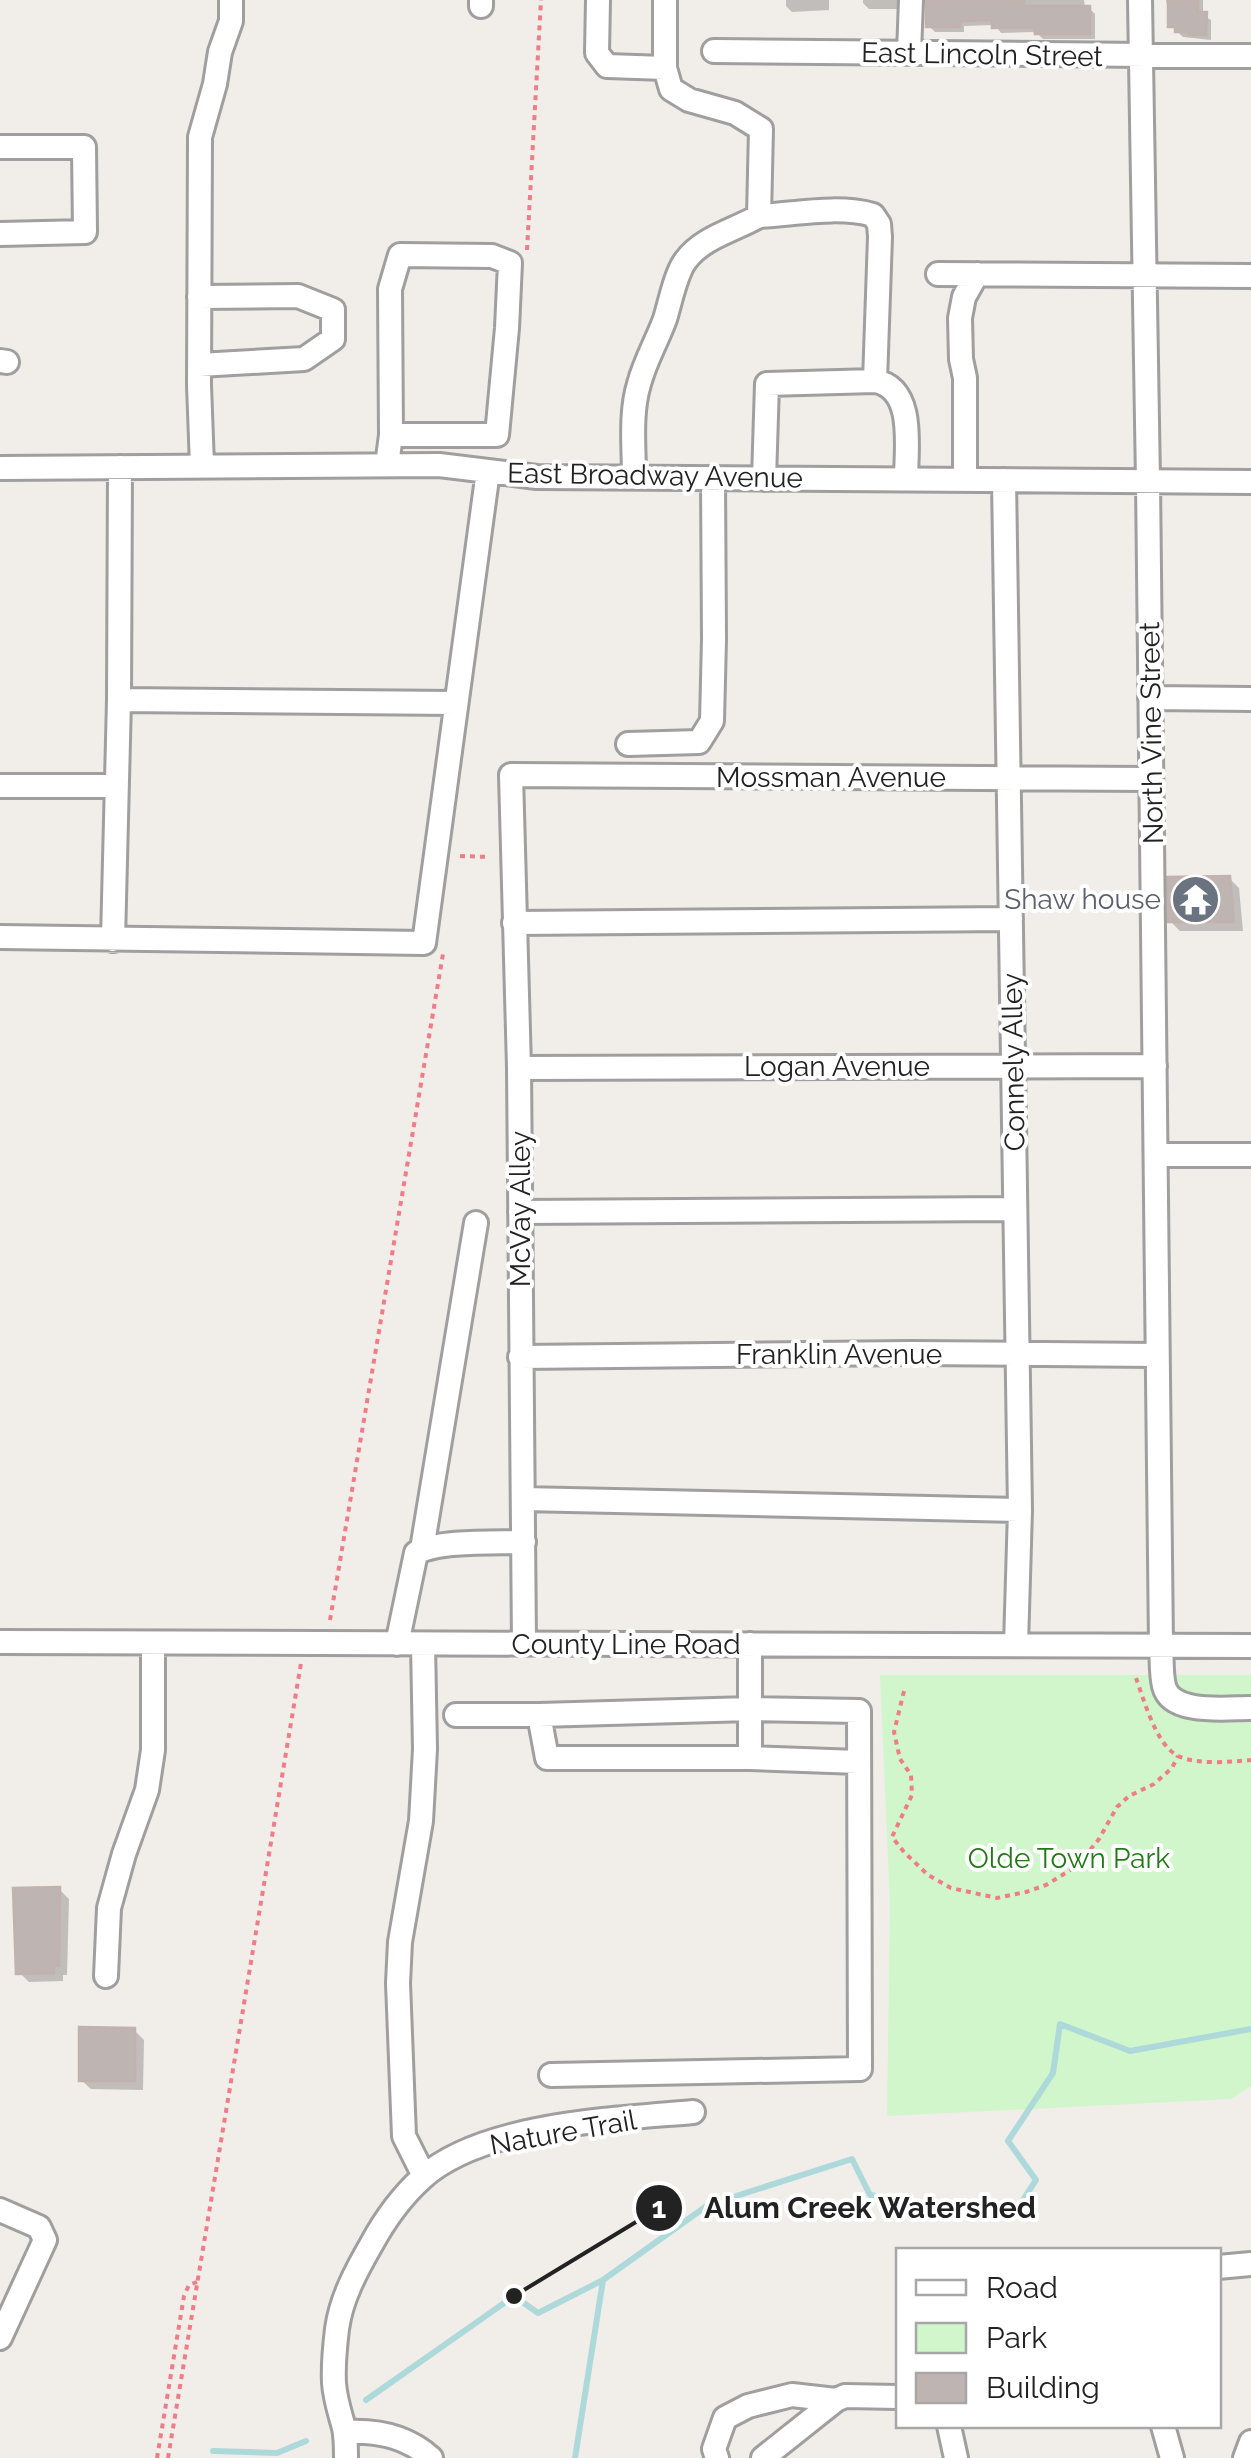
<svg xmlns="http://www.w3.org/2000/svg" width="1251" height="2458" font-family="Raleway,sans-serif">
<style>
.park{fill:#d1f6cc}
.shadow{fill:#0003}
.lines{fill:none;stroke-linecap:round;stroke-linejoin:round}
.stream{stroke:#aed9da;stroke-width:6}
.building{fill:#beb5b2;stroke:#c2b2ad;stroke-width:2.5}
.minor-casing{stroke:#9f9f9f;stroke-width:28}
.path{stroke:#ee7d88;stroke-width:4;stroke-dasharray:5 5;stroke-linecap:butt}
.minor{stroke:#fff;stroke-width:22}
.labels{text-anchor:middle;stroke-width:8;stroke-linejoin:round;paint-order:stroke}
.street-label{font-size:28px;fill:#222;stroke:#fff}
.worship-label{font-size:28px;fill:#5b616d;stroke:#fff;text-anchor:end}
.park-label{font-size:28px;fill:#217916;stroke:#fff}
.leader{fill:none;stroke:#222;stroke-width:4}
.callout-dot{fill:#222;stroke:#fff;stroke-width:4}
.mark-label{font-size:30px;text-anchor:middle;font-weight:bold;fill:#fff}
.callout-label{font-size:30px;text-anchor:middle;font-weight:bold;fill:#222;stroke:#fff;stroke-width:8;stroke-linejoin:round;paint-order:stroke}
</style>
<rect width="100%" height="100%" fill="#f1ede9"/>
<!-- park -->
<path class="park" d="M880 1675H1251V2086L1231 2099 887 2116 890 1904Z"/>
<!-- shadow -->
<path class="shadow" d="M786 0H829V10L792 12 786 6Z
M863 0H898V9H869L863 3Z
M939 0H1084L1085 8H1089L1095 14V39H1043L1036 32 1001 33 995 25 964 26V32H935L929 26Z
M1166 0H1203V15L1211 20V40L1183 37 1171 26Z
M1229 878 1239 888 1243 931H1180L1170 921Z
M59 1889 69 1899 67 1975H63V1981L29 1982 19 1972Z
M134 2030 144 2040 143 2090 91 2089 81 2080Z"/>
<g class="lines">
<!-- stream -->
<path class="stream" d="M366 2400 514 2296 538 2313 603 2280
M213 2451 277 2453 306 2441
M575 2458 603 2280 708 2205 852 2159 870 2195 963 2212 1014 2214 1036 2180 1008 2141 1053 2073 1060 2024 1130 2051 1251 2029"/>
</g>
<!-- building -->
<path class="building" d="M926 0H1024V6H1090V34H1035L1034 27 992 28V20L960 21V27H926Z
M1168 0H1198V12H1207L1206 35H1189V32H1175V27H1168Z
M1230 876 1234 922H1168L1167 877Z
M60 1887 59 1966H54V1973L16 1974 13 1888Z
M79 2027 135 2028V2081H79Z"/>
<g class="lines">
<defs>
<path id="minor" d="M481 0V6
M598 0 597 53 607 66 665 68
M1140 0 1148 481 1161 1646C1162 1659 1161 1674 1164 1686 1171 1715 1226 1708 1250 1708
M714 51 1251 56
M909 53 911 0
M0 147H84L85 232 0 234
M759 216C796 214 838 205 873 215L879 224 880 237 875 381
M938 274 1251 276
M0 361 7 362
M199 365 304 359 333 339V310L298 296 199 297
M387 465 391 435 390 289 400 255 492 256 510 263 507 328 497 435H391
M202 466 199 385 200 137 215 84 220 52 231 21V0
M0 468 439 465 537 477 1251 482
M634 477C634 448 630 413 639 384 645 361 657 341 665 319 670 303 676 272 686 260 703 237 735 230 759 216L761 129 735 113 689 100 671 89 665 68V0
M764 479 767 384 875 381C916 388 906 449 906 479
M965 480V378L961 359 960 318 964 297 977 274
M1004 480 1020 1510 1016 1645
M1150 698 1251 699
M119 700 456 703
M628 744 699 742 712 721 714 639 713 478
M0 786H116
M514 923 1011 919
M0 937 424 943 488 471
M113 940 119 700 120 467
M519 1068 1155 1066
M1156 1155H1251
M520 1212 1015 1209
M520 1357 911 1353 1157 1355
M523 1499 1020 1510
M422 1549 476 1223
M0 1642 1251 1646
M397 1644 416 1553C439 1540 496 1543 524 1542
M423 1644 425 1749 421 1821 400 1942 398 1983 404 2136 424 2176
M524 1644 519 1068 511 775 1151 779
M750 1644V1758
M456 1715H539L547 1758H750L858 1762
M539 1715 750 1709 859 1711 860 2069 551 2075
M106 1976 109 1908 124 1854 147 1790 153 1750V1643
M0 2210 39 2227 45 2240 0 2338
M1218 2267 1251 2264
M949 2426 956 2458
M1163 2426 1172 2458
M345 2432C377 2430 407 2436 431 2458
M346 2458C346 2448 346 2437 344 2428 340 2413 335 2399 334 2383 333 2366 335 2346 337 2329 341 2299 356 2271 371 2245 384 2221 401 2197 422 2178 482 2124 614 2119 693 2112
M717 2458 714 2449 725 2418 748 2406 792 2395 836 2400
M763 2458 836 2400 845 2396 898 2397
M1245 2458 1251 2442"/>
</defs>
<!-- minor casing -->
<use href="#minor" class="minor-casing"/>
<!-- path -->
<path class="path" d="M527 250 541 0
M460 856 490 857
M330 1620 443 954
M1136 1678C1144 1700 1156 1745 1178 1756 1197 1765 1231 1762 1251 1760
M904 1691 894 1732 900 1759 911 1775 912 1795 892 1837 904 1852 928 1875 951 1888 997 1898 1026 1892 1046 1885 1077 1866 1099 1839 1117 1807 1129 1796 1154 1784 1172 1768 1178 1756
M157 2458 184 2296 189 2285 197 2282
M168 2458 301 1663"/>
<!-- minor -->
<use href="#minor" class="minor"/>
</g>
<!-- icons -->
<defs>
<symbol id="temple-disc" viewBox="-11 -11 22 22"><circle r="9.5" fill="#6b7280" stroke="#fff"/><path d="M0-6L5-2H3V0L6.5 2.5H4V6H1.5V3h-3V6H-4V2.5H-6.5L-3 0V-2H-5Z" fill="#fff"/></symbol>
</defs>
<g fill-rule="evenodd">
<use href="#temple-disc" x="1168" y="872" width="55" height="55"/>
</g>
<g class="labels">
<!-- street labels -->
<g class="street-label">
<text transform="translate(982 54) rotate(1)" y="10">East Lincoln Street</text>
<text transform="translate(655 475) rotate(1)" y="10">East Broadway Avenue</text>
<text transform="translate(1151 733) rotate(-91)" y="10">North Vine Street</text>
<text x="831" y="787">Mossman Avenue</text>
<text transform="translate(1013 1062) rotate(-91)" y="10">Connely Alley</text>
<text x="837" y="1076">Logan Avenue</text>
<text transform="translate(520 1209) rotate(-90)" y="10">McVay Alley</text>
<text x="839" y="1364">Franklin Avenue</text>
<text x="626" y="1654">County Line Road</text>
<text transform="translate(563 2132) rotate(-10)" y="10">Nature Trail</text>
</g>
<!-- worship labels -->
<g class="worship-label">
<text x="1161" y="909">Shaw house</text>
</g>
<!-- park labels -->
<g class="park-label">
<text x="1069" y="1868">Olde Town Park</text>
</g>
</g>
<!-- callouts -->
<path class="leader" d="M514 2296L659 2208"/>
<g class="callout-dot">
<circle cx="514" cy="2296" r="10"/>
<circle cx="659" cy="2208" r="25"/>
</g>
<g class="mark-label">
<text x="659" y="2218">1</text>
</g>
<g class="callout-label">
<text x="870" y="2218">Alum Creek Watershed</text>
</g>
<!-- legend -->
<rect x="896" y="2248" width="325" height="180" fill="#ffffff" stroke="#a7a7a7" stroke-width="2.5"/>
<rect x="916" y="2280" width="50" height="15" fill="#ffffff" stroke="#a7a7a7" stroke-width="2.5"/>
<text x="986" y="2298" font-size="30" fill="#222222">Road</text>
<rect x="916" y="2323" width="50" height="30" fill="#d1f6cc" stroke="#a7a7a7" stroke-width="2.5"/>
<text x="986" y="2348" font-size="30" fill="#222222">Park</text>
<rect x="916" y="2373" width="50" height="30" fill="#beb5b2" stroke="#a7a7a7" stroke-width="2.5"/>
<text x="986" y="2398" font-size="30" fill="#222222">Building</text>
</svg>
